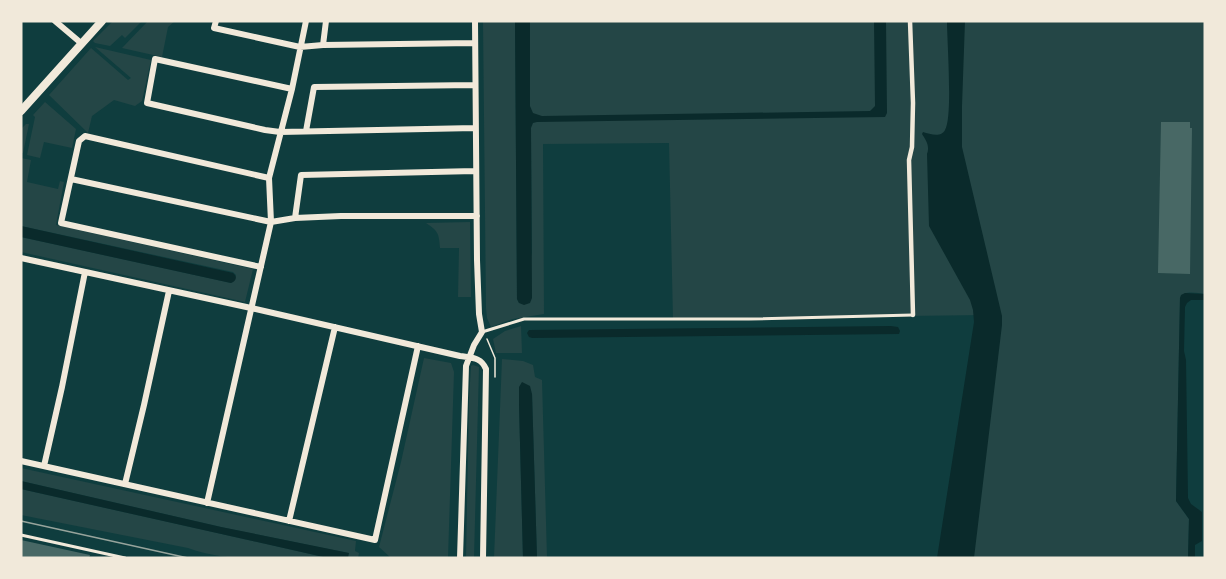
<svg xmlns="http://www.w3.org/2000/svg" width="1226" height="579" font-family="'Titillium Web',sans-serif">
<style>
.green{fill:#244646}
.water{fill:#0a2a2b}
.building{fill:#486865}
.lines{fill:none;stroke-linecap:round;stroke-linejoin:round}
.path{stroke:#f1e9da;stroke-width:1.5}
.service{stroke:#f1e9da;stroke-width:3}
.pedestrian{stroke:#f1e9da;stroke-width:4.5}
.minor{stroke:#f1e9da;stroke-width:6}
.tertiary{stroke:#f1e9da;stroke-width:8}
.tram{stroke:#97a49c;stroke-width:1.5}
</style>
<rect width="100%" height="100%" fill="#0f3d3e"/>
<!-- green -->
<path class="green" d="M113 21H142L125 38 122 35 110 46 95 43 93 41Z
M148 21H175L168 27 162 57 122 48Z
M483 21H515L517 299 519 303 532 253 531 142 521 21H1205V294C1196 293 1184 290 1180 298L1176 501 1189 519 1188 558H958L986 315 673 319 669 143 543 144 544 314 513 319 491 327 487 318 486 308Z
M95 47 151 60 142 101 135 106 114 100 92 116 88 133 49 95 91 48 128 80 131 78Z
M45 102 76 129 72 148 44 142 40 158 27 155 35 117 33 115Z
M26 124H29L23 153H21V129Z
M21 158 31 160 27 182 58 189 60 181 64 182 56 225 253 269 245 302 21 252V237L231 283 234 281 236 275 233 272 21 226Z
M470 222 471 297H458L459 248H440C439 233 438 231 426 223Z
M521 326 522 353H496L493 339 505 331Z
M424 358 451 363 454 372 448 558H391L379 547 401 462Z
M502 359 523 361 533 365 535 377 542 380 547 558H537L532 394 519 404 523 558H494Z
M473 365 479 367 474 558H466L469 399 471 366Z
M21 468 356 541 355 551 359 553 358 558H348V553L221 527 21 481Z
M21 489 328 558C282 558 232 564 188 548L21 515Z"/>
<!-- water -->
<path class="water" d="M515 21H530V106L533 113 542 116 870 111 875 106 874 21H886L887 113 885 117 537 122 533 123 531 128 532 298 530 303 524 305 519 303 517 299Z
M947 21H965L962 106V147L1002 316V325L974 558H937L974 322 973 310 970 300 929 226 927 154C930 146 926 140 922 134L923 132C930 134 941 138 945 130 953 117 947 41 947 21Z
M21 226 233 273C238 277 236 281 231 283L21 237Z
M1185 293 1205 294V300H1191L1187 303 1185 307 1184 351 1186 360 1188 498 1191 504 1202 512V541L1195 545V558H1188L1189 519 1176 501 1180 298 1181 295Z
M891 326 898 327 900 331 899 334 532 338 529 337 527 333 529 330Z
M522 382 530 386 532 394 537 558H523L519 404V387Z
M21 481 221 527 349 553 348 558H328L21 489Z"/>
<!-- building -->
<path class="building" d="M1161 122H1190V128H1192L1190 274 1158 273Z
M21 540 90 555 89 558H21Z"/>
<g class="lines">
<!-- path -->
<path class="path" d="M487 339 495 358V377"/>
<!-- service -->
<path class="service" d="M482 332 524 319H749L913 315
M21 535 125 558"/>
<!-- pedestrian -->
<path class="pedestrian" d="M910 21 913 103 912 147 909 160 913 315"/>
<!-- minor -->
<path class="minor" d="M55 21 81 43
M216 21 214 28 300 47 323 45 475 43
M323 45 326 21
M292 89 155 59 147 103 265 130 280 132 475 128
M306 131 314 87 475 85
M71 179 271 222 295 218 341 216H477
M295 218 301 175 475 171
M21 258 251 308 460 356C472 358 481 357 486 369L483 558
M261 267 61 223 79 141 85 136 269 178
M21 461 375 540 418 346
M44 466 62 387 85 272
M125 484 144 405 169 291
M207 503 271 222 269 178 292 89 306 21
M289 521 335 327
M460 558 466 366 474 345 482 332 479 314 477 260 475 21"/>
<!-- tertiary -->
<path class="tertiary" d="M21 111 102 21"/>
<!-- tram -->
<path class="tram" d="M21 521 188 558"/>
</g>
<!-- border -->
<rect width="1226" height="579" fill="none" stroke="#f1e9da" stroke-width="45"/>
</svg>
